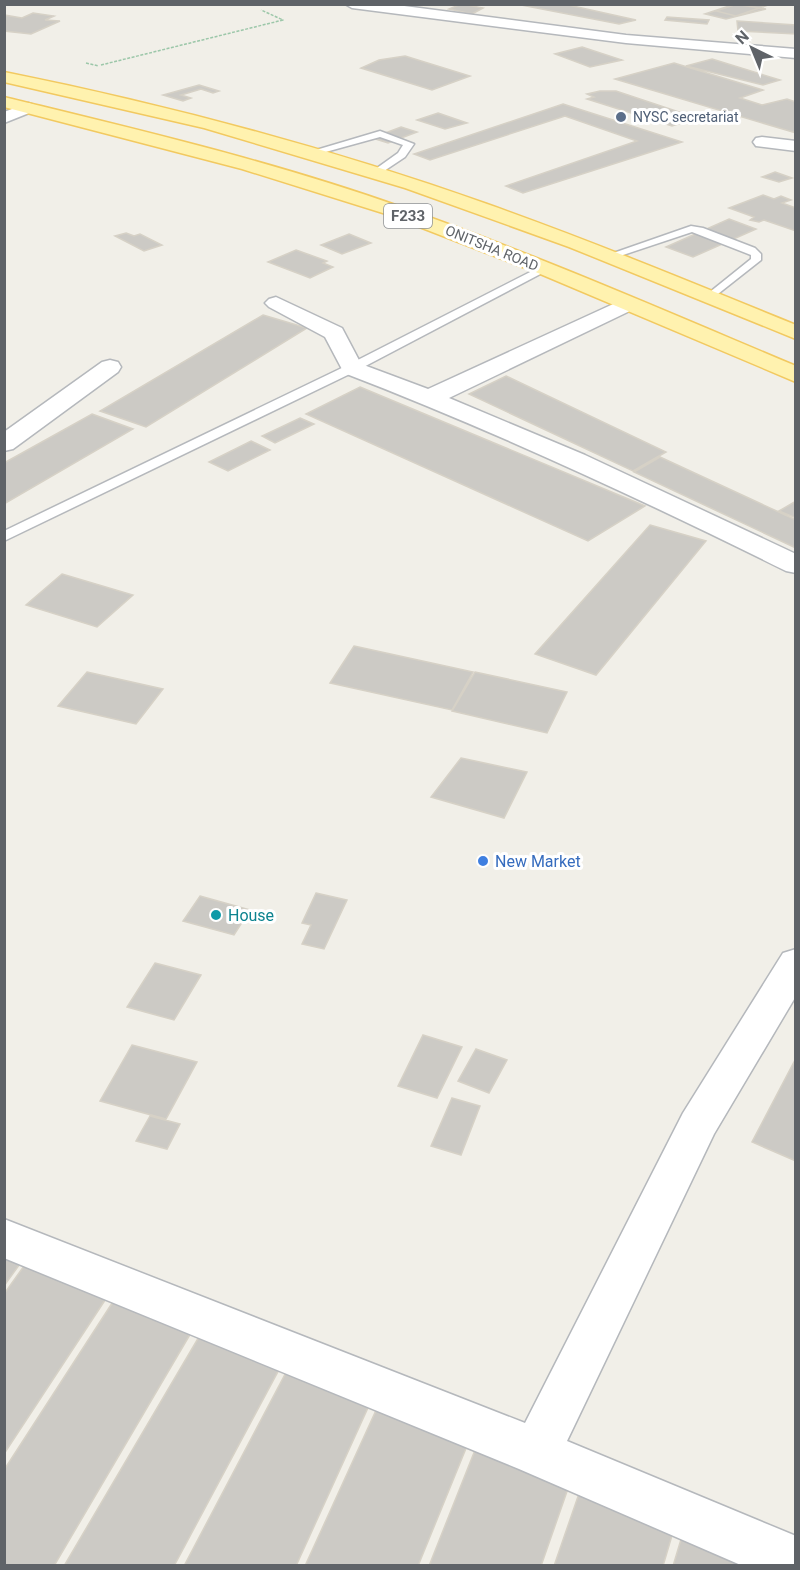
<svg xmlns="http://www.w3.org/2000/svg" width="800" height="1570" font-family="Roboto,sans-serif">
<style>
.building{fill:#cccac5;stroke:#d6d1c6;stroke-width:1.5}
.lines{fill:none;stroke-linecap:round;stroke-linejoin:round}
.service-casing{stroke:#b5b8bc;stroke-width:3}
.minor-casing{stroke:#b5b8bc;stroke-width:3}
.primary-casing{stroke:#f2c960;stroke-width:3}
.path{stroke:#9cc7a9;stroke-width:1.5;stroke-dasharray:3 1.5;stroke-linecap:butt}
.service{fill:#fff;fill-rule:evenodd}
.minor{fill:#fff;fill-rule:evenodd}
.primary{fill:#fff2af;fill-rule:evenodd}
.service-dot{fill:#5c6f8a;stroke:#fff;stroke-width:2}
.shop-dot{fill:#3f7fe0;stroke:#fff;stroke-width:2}
.culture-dot{fill:#0f9aa8;stroke:#fff;stroke-width:2}
.labels{text-anchor:middle;stroke-width:6;stroke-linejoin:round;paint-order:stroke}
.far-service-label{font-size:14px;fill:#4e5e75;stroke:#fff;text-anchor:start}
.far-street-label{font-size:14px;fill:#5f6368;stroke:#fff}
.shield{fill:#fff;stroke:#8f9295;stroke-width:1.5}
.shield-label{font-size:15px;font-weight:bold;fill:#5f6368}
.shop-label{font-size:16px;fill:#366cbe;stroke:#fff;text-anchor:start}
.culture-label{font-size:16px;fill:#0d838f;stroke:#fff;text-anchor:start}
</style>
<rect width="100%" height="100%" fill="#f1efe8"/>
<!-- building -->
<path class="building" d="M461 4H462L483 8 472 14 449 9Z
M516 4H564L636 20 619 24Z
M735 4 766 9 726 19 705 14Z
M737 4H771L736 16 716 11Z
M33 13 54 16 45 20 60 21 31 34 4 31V15L22 18Z
M667 17 709 20 707 24 665 20Z
M737 21 796 25V34L738 31Z
M582 47 622 60 590 67 555 54Z
M405 56 470 76 432 90 361 68 379 60Z
M712 59 780 80 763 85 686 66Z
M674 63 763 90 740 98 762 105 787 99 796 102V133L615 79Z
M199 85 219 91 213 93 201 89 181 95 191 98 183 101 163 95Z
M600 91H616L697 118 672 126 587 99 594 97 587 94Z
M563 104 682 142 523 193 506 186 637 141 565 116 430 160 414 154Z
M438 113 467 123 445 129 417 120Z
M401 127 417 132 388 143 372 138Z
M775 172 792 178 779 182 762 177Z
M763 195 774 199 781 196 791 200 782 203 796 208V231L764 220 759 222 750 220 754 217 729 208Z
M729 219 756 229 693 257 666 247Z
M126 233 134 236 140 234 162 245 144 251 115 236Z
M349 234 371 243 342 254 321 245Z
M296 250 327 261 323 263 333 267 310 278 268 262Z
M263 315 307 328 146 427 100 411Z
M506 376 666 452 633 471 469 394Z
M360 387 645 506 588 541 306 414Z
M92 414 133 429 4 504V463Z
M300 418 314 424 275 443 262 436Z
M251 441 270 450 228 471 209 462Z
M660 457 796 520V548L634 472Z
M796 501V518L779 511Z
M650 525 706 541 596 675 535 654Z
M62 574 133 595 97 627 26 605Z
M354 646 473 672 452 710 330 683Z
M87 672 163 689 136 724 58 706Z
M475 672 567 692 547 733 452 711Z
M461 758 527 772 504 818 431 797Z
M316 893 347 900 324 949 302 944 311 925 302 923Z
M200 896 250 910 234 935 183 921Z
M155 963 201 975 174 1020 127 1007Z
M423 1035 462 1047 437 1098 398 1086Z
M132 1045 197 1062 166 1119 100 1101Z
M476 1049 507 1060 489 1093 458 1081Z
M796 1058V1161L752 1142Z
M452 1098 480 1106 461 1155 431 1146Z
M150 1116 180 1124 167 1149 136 1141Z
M4 1254 22 1261 4 1286Z
M29 1259 111 1291 4 1454V1294Z
M118 1294 195 1326 54 1566H4V1470Z
M203 1330 282 1364 174 1566H64Z
M291 1363 371 1401 296 1566H184Z
M378 1406 467 1446 418 1566H305Z
M479 1440 571 1480 541 1566H429Z
M583 1482 676 1522 663 1566H554Z
M685 1526 768 1566H673Z"/>
<g class="lines">
<defs>
<path id="service" d="M380 131 414 144 405 157 378 175 370 173 398 153 403 145 380 137 311 156 306 153Z
M691 226 703 228 755 248 761 254V260L709 301 705 300V296L751 259V255L692 232 611 259H603L602 257Z
M544 265 548 266V270L356 371 4 541V531L348 365Z"/>
<path id="minor" d="M345 4H389L626 35 796 49V58L626 43 352 8Z
M28 103 34 105 36 108 34 111 4 123V112Z
M762 137 796 141V151L756 146 753 142 756 138Z
M276 297 342 328 361 364 428 389 622 300 629 298 636 300 640 304 636 308 449 398 585 455 796 554V573L786 571C641 499 495 431 344 373L325 337 269 307 265 303 269 299Z
M110 360 118 362 121 367 118 372 13 449 4 451V432L102 362Z
M796 949V996L714 1134 567 1441 796 1536V1566H743L519 1469 4 1258V1219L525 1423 683 1113 783 953Z"/>
<path id="primary" d="M4 72C168 105 329 148 487 204 591 241 693 283 796 325V339L569 247 405 188 204 128 4 82Z
M4 97C138 130 272 161 401 207 535 254 665 311 796 366V382L538 273 386 214 242 169 4 107Z"/>
</defs>
<!-- service casing -->
<use href="#service" class="service-casing"/>
<!-- minor casing -->
<use href="#minor" class="minor-casing"/>
<!-- primary casing -->
<use href="#primary" class="primary-casing"/>
<!-- path -->
<path class="path" d="M86 63 99 66
M101 65 283 20 261 10"/>
<!-- service -->
<use href="#service" class="service"/>
<!-- minor -->
<use href="#minor" class="minor"/>
<!-- primary -->
<use href="#primary" class="primary"/>
</g>
<!-- markers -->
<circle class="service-dot" cx="621" cy="117" r="6"/>
<circle class="shop-dot" cx="483" cy="861" r="6"/>
<circle class="culture-dot" cx="216" cy="915" r="6"/>
<g class="labels">
<!-- far-service labels -->
<g class="far-service-label">
<text x="633" y="122">NYSC secretariat</text>
</g>
<!-- far-street labels -->
<g class="far-street-label">
<text transform="translate(492 248) rotate(22)" y="5">ONITSHA ROAD</text>
</g>
<!-- shield labels -->
<rect class="shield" x="384" y="204" width="48" height="24" rx="4.5"/>
<g class="shield-label">
<text x="408" y="221">F233</text>
</g>
<!-- shop labels -->
<g class="shop-label">
<text x="495" y="867">New Market</text>
</g>
<!-- culture labels -->
<g class="culture-label">
<text x="228" y="921">House</text>
</g>
</g>
<!-- border -->
<rect width="800" height="1570" fill="none" stroke="#5f6368" stroke-width="12"/>
<!-- north arrow -->
<g transform="translate(752 48) rotate(317)" stroke="#ffffff" stroke-width="4.5" paint-order="stroke">
<path d="M0-4.5L10 22L0 15L-10 22Z" fill="#5f6368"/>
<text y="-9" font-size="16" font-weight="bold" text-anchor="middle" fill="#5f6368">N</text>
</g>
</svg>
